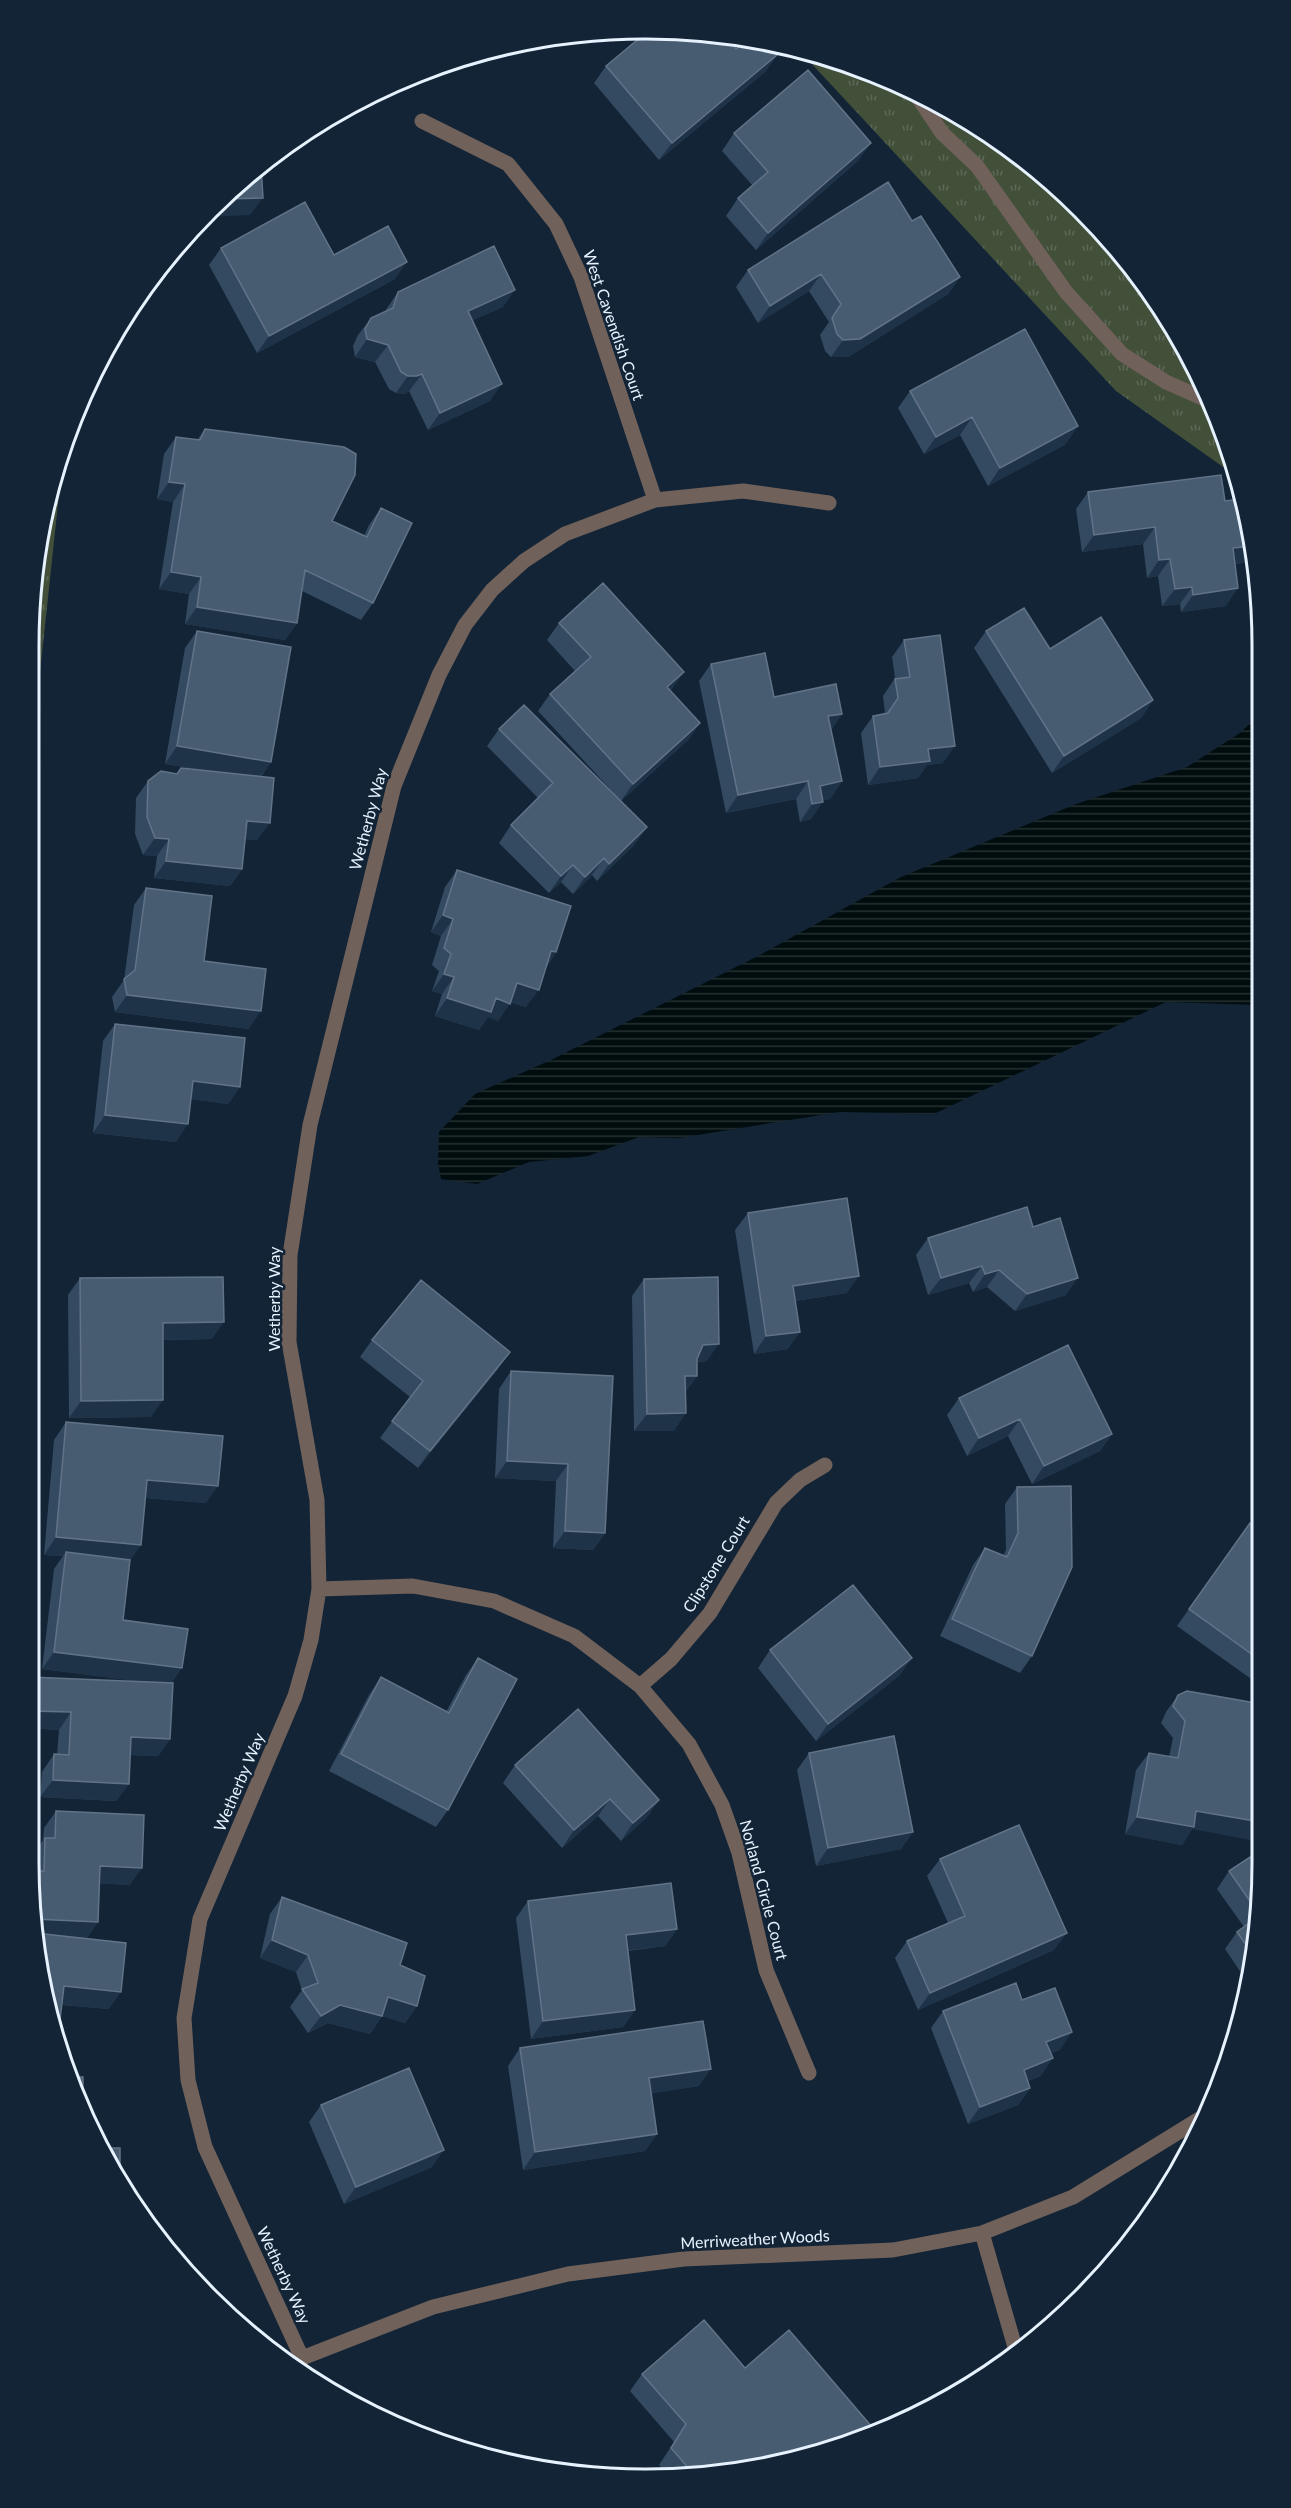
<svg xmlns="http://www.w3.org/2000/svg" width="1291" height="2508" font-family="Lato,sans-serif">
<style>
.grass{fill:url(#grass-tufts)}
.water{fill:url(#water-rules)}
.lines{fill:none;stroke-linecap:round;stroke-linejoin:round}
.lane{stroke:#70615a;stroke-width:15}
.street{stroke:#70615a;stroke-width:15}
.wall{fill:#344a60}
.shaded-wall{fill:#1f3348}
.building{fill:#485c71;stroke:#617387;stroke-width:1.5}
.labels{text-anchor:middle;stroke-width:5;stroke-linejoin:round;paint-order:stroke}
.street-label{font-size:16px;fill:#e7f2ff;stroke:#122436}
.rim{fill:none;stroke:#e7f2ff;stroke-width:3}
</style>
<defs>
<pattern id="grass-tufts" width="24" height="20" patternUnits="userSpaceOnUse" patternTransform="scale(1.5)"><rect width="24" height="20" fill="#424f39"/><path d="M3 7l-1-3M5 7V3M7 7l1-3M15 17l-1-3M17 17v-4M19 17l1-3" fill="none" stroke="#5d6957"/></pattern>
<pattern id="water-rules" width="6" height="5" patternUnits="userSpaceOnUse" patternTransform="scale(1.5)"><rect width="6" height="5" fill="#000c0d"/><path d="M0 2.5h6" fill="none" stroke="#253031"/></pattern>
</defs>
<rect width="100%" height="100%" fill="#122436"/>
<!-- grass -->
<path class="grass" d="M797 48 919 92 1053 182 1158 302 1216 410 1233 474 1116 391Z
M64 448 30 766V605L50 485Z"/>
<!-- water -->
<path class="water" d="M1258 716V1005L1166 1002 934 1114 840 1112 679 1138 639 1137 588 1156 529 1162 477 1184 441 1179 438 1163 439 1132 475 1094 551 1060 758 956 901 877 1076 804 1187 767 1240 733Z"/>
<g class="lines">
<!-- lane -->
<path class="lane" d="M914 91 942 133 977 166 1066 292 1122 354 1166 382 1211 402"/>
<!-- street -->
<path class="street" d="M422 121 508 164 556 224 581 277 655 500
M319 1589 413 1586 494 1601 574 1636 640 1686 689 1744 722 1805 739 1853 766 1970 809 2073
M640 1686 671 1659 710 1613 776 1503 800 1480 825 1465
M982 2233 1017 2354
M302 2358 205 2147 188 2080 184 2018 200 1919 295 1696 311 1640 319 1589 317 1500 289 1342 290 1255 310 1125 394 786 439 675 465 625 492 590 524 561 565 534 655 500 743 491 829 503
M289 2365 302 2358 433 2307 568 2274 684 2259 893 2250 982 2233 1073 2197 1206 2115"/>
</g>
<!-- wall -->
<path class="wall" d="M736 49 777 55 765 72 659 160 594 83 606 66Z
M734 133 859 160 756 250 726 216 738 198 753 186 722 151Z
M912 221 960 277 948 294 848 357H831L825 351 820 335 829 322 809 291 758 323 736 287 748 270Z
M221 248 334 255 395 279 257 353 209 265Z
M398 292 503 307 473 320 490 401 428 430 409 391 405 394 396 393 389 389 375 362 355 357 353 346 358 335 371 318 385 311Z
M910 391 1066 444 988 486 960 435 924 454 898 408Z
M205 429 332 521 364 536 369 525 381 508 373 603 361 620 302 591 297 623 285 640 185 624 189 594 159 589 173 502 157 499 164 454 176 437 197 440Z
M1088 492 1225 501 1256 561 1235 564 1226 606 1181 612 1180 604 1162 606 1158 576 1147 578 1143 544 1082 552 1076 509Z
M559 623 684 672 670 690 700 723 688 740 621 801 538 711 550 694 575 671 547 640Z
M197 631 271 762 261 777 257 840 245 839 242 869 230 886 154 878 157 856 143 855 135 834 136 798 148 781 177 774 209 771 165 764 185 648Z
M986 631 1050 649 1153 700 1141 718 1052 773 974 648Z
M904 640 943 763 927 765 918 778 868 785 861 733 873 716 885 713 883 696 895 678 892 657Z
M711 664 774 697 842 714 831 730 842 781 830 799 823 800 811 819 800 822 796 799 726 813 699 681Z
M499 729 647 827 634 845 597 881 592 875 573 894 561 882 549 893 499 843 511 825 538 798 487 746Z
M457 870 556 952 547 966 526 1007 510 1002 498 1021 488 1017 479 1030 435 1016 442 994 432 991 439 971 432 965 441 936 431 932 445 887Z
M146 888 204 961 249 1029 115 1012 112 997 124 980 134 905Z
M115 1024 240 1087 228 1104 191 1099 176 1142 93 1133 103 1041Z
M748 1213 847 1293 795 1301 788 1349 754 1354 735 1230Z
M1033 1227 1066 1295 1015 1311 987 1287 973 1292 969 1283 928 1295 916 1255 928 1238Z
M80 1278 212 1339 163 1340 151 1417 69 1418 68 1295Z
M644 1279 707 1361 697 1362V1376L686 1391 674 1431H634L632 1296Z
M372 1340 498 1369 418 1468 380 1438 410 1397 360 1357Z
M511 1371 613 1376 605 1533 593 1550 553 1548 556 1481 495 1478 499 1389Z
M959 1398 1112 1434 1100 1451 1032 1484 1008 1436 967 1456 947 1415Z
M66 1422 206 1503 146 1498 130 1561 123 1620 172 1683 170 1739 158 1756 130 1755 129 1784 116 1801 40 1797 42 1772 54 1754 57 1755 59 1730 29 1728 138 1681 42 1669 54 1569 63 1556 44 1555 54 1440Z
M1017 1487 1032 1656 1020 1673 940 1636 973 1565 985 1548 1003 1556 1006 1550 1005 1504Z
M1250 1523 1260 1531 1261 1686 1177 1626Z
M770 1650 900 1675 816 1741 758 1668Z
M478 1658 448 1810 436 1827 329 1771 369 1695 381 1677 446 1712 466 1675Z
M1187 1691 1192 1829 1182 1845 1125 1834 1136 1770 1149 1753 1169 1757 1173 1738 1161 1723 1166 1712 1178 1695Z
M809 1753 913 1832 901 1849 816 1866 797 1770Z
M515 1765 659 1800 647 1817 621 1841 598 1816 562 1848 503 1783Z
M56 1811 130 1885 100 1883 98 1922 86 1939 109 2009 62 2005 33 1871V1855L43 1840 44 1828Z
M940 1859 1054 1950 918 2010 895 1958 907 1941 948 1923 927 1876Z
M1229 1871 1261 1903 1248 1983 1225 1949 1237 1932 1244 1927 1217 1889Z
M282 1897 400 1965 417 2006 405 2023 382 2016 370 2034 328 2023 308 2033 290 2007 302 1990 296 1972 260 1958 270 1914Z
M528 1901 677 1929 665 1946 628 1951 635 2010 623 2027 531 2039 516 1918Z
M1022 2000 1060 2050 1051 2053 1041 2076 1028 2081 1030 2088 1018 2105 968 2124 931 2028 943 2011Z
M520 2048 699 2086 651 2093 657 2134 645 2151 523 2170 508 2066Z
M321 2105 432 2167 344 2204 309 2122Z
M745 2368 805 2459 686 2478H670L659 2465 674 2442 630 2391 642 2374Z"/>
<!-- shaded-wall -->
<path class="shaded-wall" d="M777 55 765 72 659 160 672 143Z
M871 143 859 160 756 250 768 233Z
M263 198 250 215 206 217 222 199Z
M407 262 395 279 257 353 269 336Z
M821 274 809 291 758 323 770 306Z
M960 277 948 294 848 357H831L843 340Z
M515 290 503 307 456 328 468 311Z
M367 339 388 345 375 362 355 357Z
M422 374 409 391 405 394 396 393 408 376Z
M502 384 490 401 428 430 440 413Z
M972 417 960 435 924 454 936 437Z
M1078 426 1066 444 988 486 1000 468Z
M169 482 185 484 173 502 157 499Z
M1155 527 1143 544 1082 552 1094 535Z
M1252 546 1256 561 1221 566 1233 548Z
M1170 559 1158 576 1147 578 1159 560Z
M171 572 201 577 189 594 159 589Z
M1192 587 1180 604 1162 606 1175 589Z
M1238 588 1226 606 1181 612 1193 595Z
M197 607 297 623 285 640 185 624Z
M684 672 672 689 655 704 667 687Z
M1153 700 1141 718 1052 773 1064 756Z
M842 714 830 731 828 716Z
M700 723 688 740 621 801 633 784Z
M177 746 271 762 259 779 165 764Z
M955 746 943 763 927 765 918 778 868 785 880 767 928 749Z
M808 781 796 799 726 813 738 795Z
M842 781 830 799 812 802 820 786Z
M823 802 811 819 800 822 812 804Z
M247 821 270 823 257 840 235 838Z
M647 827 634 845 597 881 609 864Z
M155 838 169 839 157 856 143 855Z
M604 858 592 875 573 894 585 877Z
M166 861 242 869 230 886 154 878Z
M573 865 561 882 549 893 561 876Z
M443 915 453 919 441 936 431 932Z
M551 951 556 952 544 969Z
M444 974 454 977 442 994 432 991Z
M517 983 539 990 526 1007 505 1000Z
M127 995 261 1011 249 1029 115 1012Z
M447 998H496L510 1004 498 1021 488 1017 479 1030 435 1016Z
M193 1081 240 1087 228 1104 181 1098Z
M105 1115 188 1124 176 1142 93 1133Z
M982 1266 969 1283 928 1295 941 1278Z
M999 1270 987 1287 973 1292 985 1274Z
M859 1276 847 1293 781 1303 793 1286Z
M1078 1278 1066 1295 1015 1311 1027 1294Z
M224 1322 212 1339 151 1340 163 1323Z
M800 1332 788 1349 754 1354 766 1336Z
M719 1344 707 1361 691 1362 703 1345Z
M510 1352 498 1369 418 1468 430 1451Z
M685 1376H697L684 1393Z
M163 1400 151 1417 69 1418 81 1401Z
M686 1413 674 1431H634L647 1414Z
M1020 1419 1008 1436 967 1456 979 1438Z
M1112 1434 1100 1451 1032 1484 1044 1466Z
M507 1461 568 1464 556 1481 495 1478Z
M147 1480 218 1486 206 1503 135 1497Z
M565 1531 605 1533 593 1550 553 1548Z
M56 1537 141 1545 129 1562 66 1552 63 1556 44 1555Z
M54 1652 182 1668 170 1686 42 1669Z
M912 1658 900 1675 816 1741 828 1724Z
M29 1711 71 1712 59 1730 29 1728Z
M131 1737 170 1739 158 1756 119 1755Z
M53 1780 129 1784 116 1801 40 1797Z
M610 1799 598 1816 562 1848 574 1830Z
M659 1800 647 1817 621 1841 633 1823Z
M1196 1811 1261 1822V1842L1192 1829 1182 1845 1125 1834 1137 1817Z
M913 1832 901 1849 816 1866 828 1848Z
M100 1866 142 1868 130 1885 88 1883Z
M34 1919 98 1922 86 1939 36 1937Z
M677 1929 665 1946 614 1952 626 1935Z
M1067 1933 1054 1950 918 2010 930 1993Z
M272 1940 308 1955 296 1972 260 1958Z
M64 1986 121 1992 109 2009 52 2004Z
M388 1997 417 2006 405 2023 382 2016 370 2034 328 2023 308 2033 321 2016 340 2005Z
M635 2010 623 2027 531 2039 543 2021Z
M1072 2032 1060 2050 1034 2059 1046 2042Z
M1053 2058 1041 2076 1011 2087 1024 2070Z
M711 2069 699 2086 637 2096 649 2078Z
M1030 2088 1018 2105 968 2124 980 2107Z
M657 2134 645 2151 523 2170 535 2152Z
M444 2150 432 2167 344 2204 356 2187Z"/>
<!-- building -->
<path class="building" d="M686 30 726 36 736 49 747 40 768 43 777 55 672 143 606 66 648 31Z
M808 70 871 143 768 233 738 198 768 172 734 133Z
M261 165 263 198 222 199 239 181Z
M888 182 912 221 921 216 960 277 860 339 843 340 837 334 832 318 841 304 821 274 770 306 748 270Z
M305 202 334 255 388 226 407 262 269 336 221 248Z
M494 246 515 290 468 311 502 384 440 413 422 374 417 376H408L401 372 388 345 367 339 365 329 371 318 393 308 398 292Z
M1025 329 1078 426 1000 468 972 417 936 437 910 391Z
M205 429 344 447 356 454 355 475 332 521 367 537 381 508 412 523 373 603 305 570 297 623 197 607 201 577 171 572 185 484 169 482 176 437 200 440Z
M1221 475 1225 501 1240 499 1252 546 1233 548 1238 588 1193 595 1192 587 1175 589 1170 559 1159 560 1155 527 1094 535 1088 492Z
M603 583 684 672 667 687 700 723 633 784 550 694 591 657 559 623Z
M1024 608 1050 649 1101 617 1153 700 1064 756 986 631Z
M197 631 291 647 271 762 177 746Z
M940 635 955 746 928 749 930 761 880 767 873 716 888 713 898 698 895 679 910 677 904 640Z
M765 653 774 697 836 684 842 714 828 716 842 781 820 786 823 802 812 804 808 781 738 795 711 664Z
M524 705 647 827 609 864 604 858 585 877 573 865 561 876 511 825 553 783 499 729Z
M181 768 274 778 270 823 247 821 242 869 166 861 169 839 155 838 147 817 148 781 161 771 177 774Z
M457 870 571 906 556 952 551 951 539 990 517 983 510 1004 496 998 491 1012 447 998 454 977 444 974 451 954 444 948 453 919 443 915Z
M146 888 212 896 204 961 266 969 261 1011 127 995 124 979 135 970Z
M115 1024 245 1038 240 1087 193 1081 188 1124 105 1115Z
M847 1198 859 1276 793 1286 800 1332 766 1336 748 1213Z
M1027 1207 1033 1227 1060 1218 1078 1278 1027 1294 999 1270 985 1274 982 1266 941 1278 928 1238Z
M223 1277 224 1322 163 1323V1400L81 1401 80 1278Z
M718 1277 719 1344 703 1345 697 1359V1376H685L686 1413 647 1414 644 1279Z
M421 1280 510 1352 430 1451 392 1421 423 1381 372 1340Z
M1068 1345 1112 1434 1044 1466 1020 1419 979 1438 959 1398Z
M511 1371 613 1376 605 1533 565 1531 568 1464 507 1461Z
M66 1422 223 1436 218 1486 147 1480 141 1545 56 1537Z
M1071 1486 1072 1567 1032 1656 952 1619 985 1548 1007 1557 1018 1533 1017 1487Z
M1250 1523 1260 1531V1660L1189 1609Z
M66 1552 130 1560 123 1620 188 1629 182 1668 54 1652Z
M853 1585 912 1658 828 1724 770 1650Z
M478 1658 517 1679 448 1810 341 1754 381 1677 449 1713Z
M29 1677 173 1683 170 1739 131 1737 129 1784 53 1780 54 1754 69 1755 71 1712 29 1711Z
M1187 1691 1261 1704V1731L1256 1758 1261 1759V1822L1196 1811 1194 1827 1137 1817 1149 1753 1178 1758 1185 1721 1173 1706 1178 1695Z
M578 1709 659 1800 633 1823 610 1799 574 1830 515 1765Z
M894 1736 913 1832 828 1848 809 1753Z
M56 1811 144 1815 142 1868 100 1866 98 1922 34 1919 29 1871H44L45 1838H55Z
M1019 1825 1067 1933 930 1993 907 1941 965 1916 940 1859Z
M1261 1850V1903L1259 1914 1229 1871Z
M671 1883 677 1929 626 1935 635 2010 543 2021 528 1901Z
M282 1897 407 1943 400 1965 425 1976 417 2006 388 1997 382 2016 340 2005 321 2016 302 1989 318 1983 308 1955 272 1940Z
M1259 1916 1253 1955 1237 1932Z
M35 1933 126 1943 121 1992 64 1986 57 2045 40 1983Z
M1016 1983 1022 2000 1055 1988 1072 2032 1046 2042 1053 2058 1024 2070 1030 2088 980 2107 943 2011Z
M703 2021 711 2069 649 2078 657 2134 535 2152 520 2048Z
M409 2068 444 2150 356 2187 321 2105Z
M69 2077H83V2109Z
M101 2148H120V2184L111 2171Z
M704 2320 745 2368 789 2330 878 2434 805 2459 696 2477 671 2448 686 2424 642 2374Z"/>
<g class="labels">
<!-- street labels -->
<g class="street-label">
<text transform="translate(614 325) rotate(71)" y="6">West Cavendish Court</text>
<text transform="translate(368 819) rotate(-75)" y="6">Wetherby Way</text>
<text transform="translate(274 1299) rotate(-90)" y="6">Wetherby Way</text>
<text transform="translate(716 1564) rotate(-58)" y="6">Clipstone Court</text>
<text transform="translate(239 1782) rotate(-67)" y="6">Wetherby Way</text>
<text transform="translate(764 1890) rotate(75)" y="6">Norland Circle Court</text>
<text transform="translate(755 2239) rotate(-3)" y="6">Merriweather Woods</text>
<text transform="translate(284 2275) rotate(65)" y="6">Wetherby Way</text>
</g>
</g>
<!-- crop -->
<path d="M0 0H1291V2508H0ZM645 39H646A606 606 0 0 1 1252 645V1863A606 606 0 0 1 646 2469H645A606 606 0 0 1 39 1863V645A606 606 0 0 1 645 39Z" fill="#122436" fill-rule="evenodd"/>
<path class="rim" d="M645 39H646A606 606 0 0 1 1252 645V1863A606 606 0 0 1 646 2469H645A606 606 0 0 1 39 1863V645A606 606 0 0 1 645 39Z"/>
</svg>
